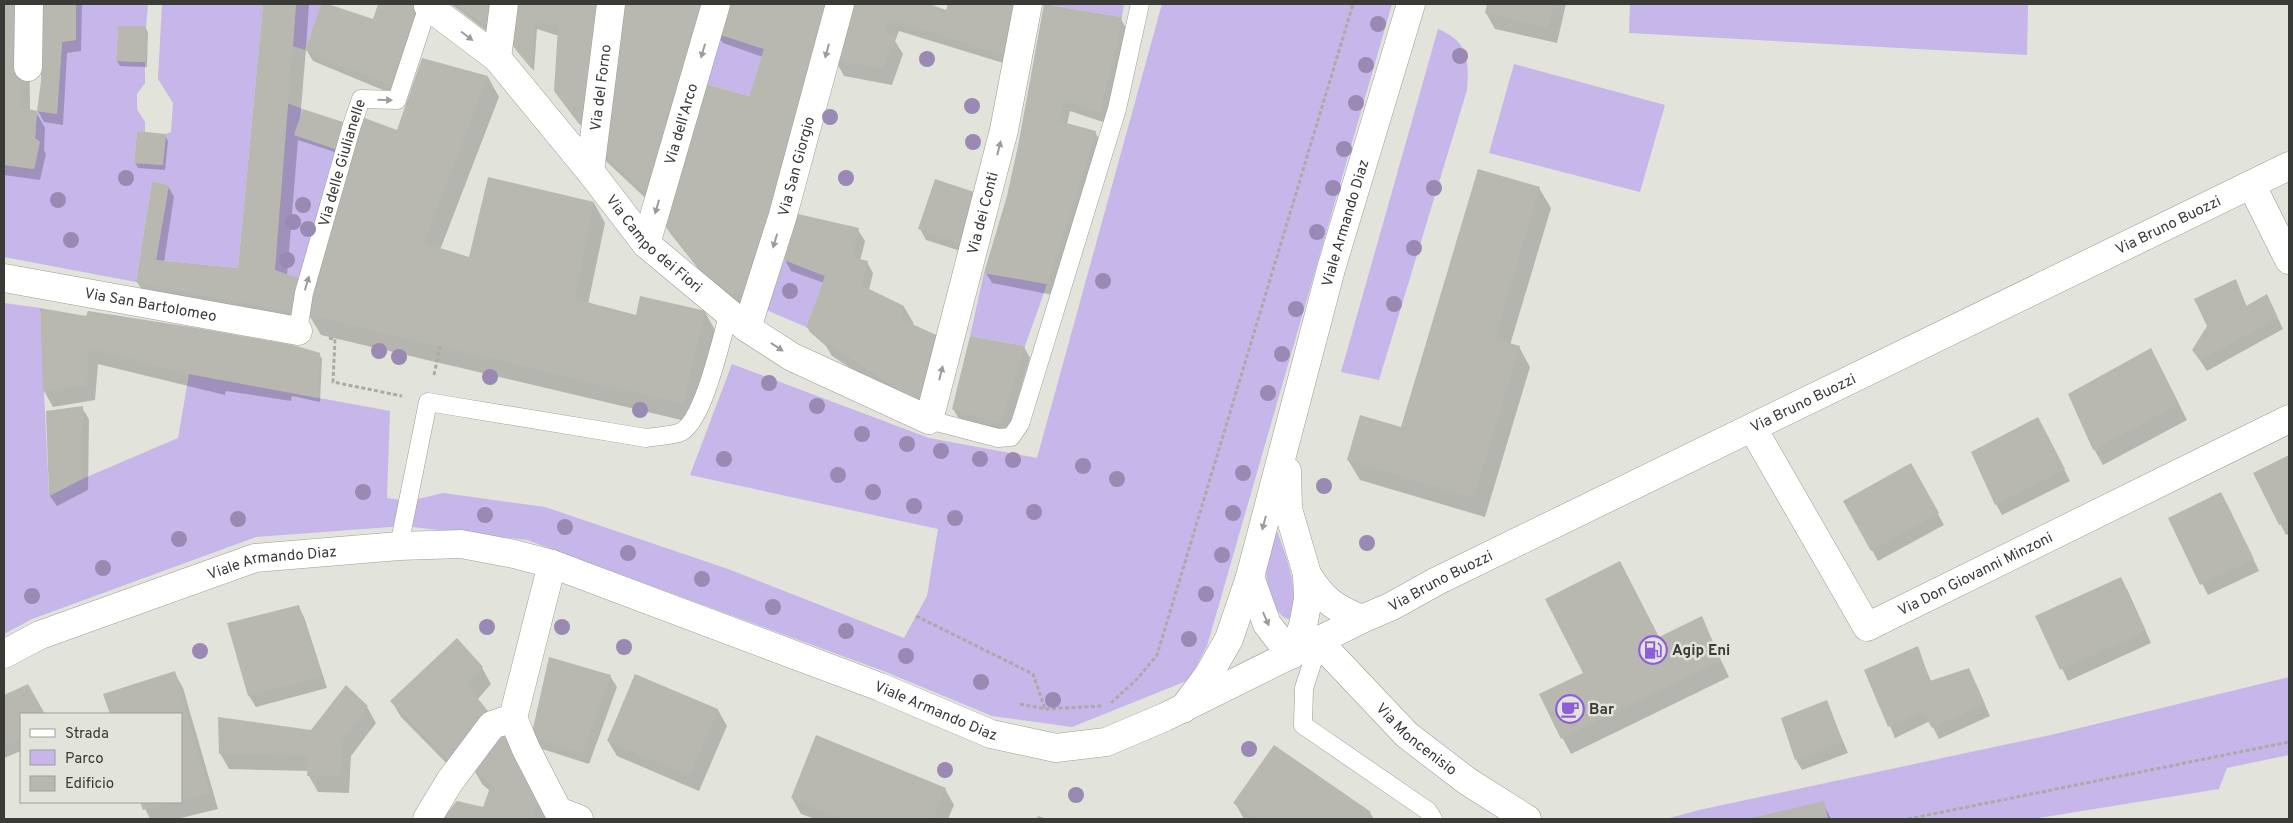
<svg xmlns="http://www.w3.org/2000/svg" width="2293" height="823" font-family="Overpass,sans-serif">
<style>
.green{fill:#c6b6ea}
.shadow{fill:#0003}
.building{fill:#b8b8b1}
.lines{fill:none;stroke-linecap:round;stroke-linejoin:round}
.lane-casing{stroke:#9d9d96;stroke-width:19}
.street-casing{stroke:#9d9d96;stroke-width:29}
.secondary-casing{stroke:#9d9d96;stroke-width:29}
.path{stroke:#ababa5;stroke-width:3;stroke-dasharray:4 2.5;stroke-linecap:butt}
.lane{stroke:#fff;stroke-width:18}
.street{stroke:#fff;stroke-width:28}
.secondary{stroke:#fff;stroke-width:28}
.tree{fill:#9a89b3}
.oneway{fill:#9c9c9b}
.labels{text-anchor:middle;stroke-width:5;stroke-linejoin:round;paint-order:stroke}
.street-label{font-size:15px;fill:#3a3a37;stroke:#e2e3db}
.poi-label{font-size:15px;font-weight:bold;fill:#3a3a37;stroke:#e2e3db;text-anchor:start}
</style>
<rect width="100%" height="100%" fill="#e2e3db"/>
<!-- green -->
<path class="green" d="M76 4H148L146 26H118L116 61 145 62V83L137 94V109L145 122V132L137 131 134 163 162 165 166 134 171 132 173 103 158 79 162 4H263L238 268 156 260 169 185 152 181 136 282 4 257V165L34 169 40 142 35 138 37 111 57 114 62 42 76 40Z
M296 4H321L305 50 293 46Z
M1045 4H1124L1122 17Z
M1162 4H1392L1207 646 1189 680 1072 727 992 716 886 672 527 540 404 526 256 537 32 619 4 634V303L40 308 49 496 82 479 178 438 189 374 390 411 387 498 409 501 443 493 545 507 728 569 904 638 927 596 938 529 690 475 732 364 929 438 1037 458Z
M1630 4H2028L2027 55 1629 33Z
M1438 29C1469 42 1469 60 1467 90L1379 380 1341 372Z
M715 33 764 49 749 96 699 82Z
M1514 64 1665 105 1640 192 1489 153Z
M287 103 303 109 294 135 338 150 302 279 274 271Z
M784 260 825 276 806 327 764 309Z
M984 273 1047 284 1025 346 970 336Z
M1274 522C1284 552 1300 586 1292 618L1287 619C1273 613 1265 581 1266 566 1268 551 1271 536 1274 522Z
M2289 677V755L2227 768 2219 789 2032 819H1666L1699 810 2055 734Z"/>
<!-- shadow -->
<path class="shadow" d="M4 4H29L30 111 36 112 45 128 44 150 46 154 40 180 4 175Z
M43 4H82L81 51 67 53 63 125 44 122 38 111 42 81Z
M264 4H309L306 49 322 4 374 20 379 4H428L402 98 313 61 306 49 300 121 304 111 341 154 298 140 287 276 297 318 144 293 137 282 168 186 174 197 164 262 239 269Z
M451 4H505L498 40Z
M511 4H612L584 129 555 91 559 36 537 29 534 71 516 50Z
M622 4H720L657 209 607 162 601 150Z
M724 4H842L755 309 736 303 712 286 670 233 663 222 750 99 763 57 723 43 716 32Z
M851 4H929L928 5 947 11 949 4H1019L1013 66 899 31 895 41 903 54 892 85 844 76 835 60Z
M1488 4H1566L1557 43 1495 29 1486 13Z
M1121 19 1127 30 1106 123 1070 111 1067 124 1095 132 1101 143 1053 295 992 283 986 273 1008 197 1019 146Z
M145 27 148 32 147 67 120 66 117 61Z
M488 77 499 97 440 250 470 259 594 203 605 223 588 304 636 316 705 312 716 332 694 423 321 335 309 315 398 131Z
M165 135 168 141 165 170 138 168 135 163Z
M936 181 973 255 926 240 920 229Z
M1539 188 1551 208 1510 345 1519 347 1530 367 1485 517 1360 480 1348 460 1402 428Z
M858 230 865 241 860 261 867 262 873 273 869 290 904 307 913 322 935 423 832 356 826 346 810 332 807 327 824 283 791 271 785 260Z
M2236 281 2247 307 2272 306 2283 329 2207 371 2193 350Z
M41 310 319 354 322 359 320 402 292 396 291 401 226 391 225 395 98 364 95 400 53 407 44 391Z
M1024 347 1030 358 1007 435 960 420 953 409Z
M2151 349 2187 420 2103 465 2094 449Z
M82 408 89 419 88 490 57 506 50 496 47 412Z
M2044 429 2070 481 2002 515 1996 504Z
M2289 456V534L2286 535 2255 474Z
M1911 465 1944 525 1878 561 1845 501Z
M2227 504 2259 571 2208 595 2169 518Z
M2127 589 2151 643 2068 681 2037 616Z
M298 606 304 617 327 688 256 707 249 696 229 624Z
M1701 618 1729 677 1571 754 1540 695Z
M457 640 482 668 491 684 477 700 550 805 546 819H443L444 817 484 808 490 791 482 784 473 768 460 777 401 717 392 702Z
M1917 648 1931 681 1969 669 1990 716 1939 739 1930 721 1895 738 1866 670Z
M174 672 183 688 218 809 177 819H150L142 802H181V714H112L105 695Z
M635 675 718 710 727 726 699 791 617 756 608 741Z
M610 676 617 687 589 764 539 748 532 737Z
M28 686 44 714H21V751L4 758V697Z
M1826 702 1848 753 1802 770 1796 760Z
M367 707 376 723 351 756 349 793 318 792 309 776V771L229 769 220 753 312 732Z
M945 789 954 805 948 819H815L801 814 792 798Z
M1235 803 1370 813 1374 819H1244Z
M1823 803 1831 819H1753Z
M1038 816 1047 819H1037Z"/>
<!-- building -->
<path class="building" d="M4 4H23L20 107 37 111 35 138 40 142 34 169 4 165Z
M42 4H76V40L62 42 57 114 37 111 41 81Z
M263 4H296L275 270 302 279 295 313 136 282 152 181 169 185 156 260 238 268Z
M321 4H328L373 19 378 4H421V6L413 10 415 34 396 88 305 50Z
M457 4H497L492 31Z
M510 4H603L584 126 579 124 554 91 558 27 535 20 531 68 512 45Z
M621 4H711L651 199 599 150Z
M723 4H832L749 298 729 292 704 274 662 222 699 82 749 96 764 49 715 33Z
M849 4H929L946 10 948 4H1018L1007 56 888 19 884 32 895 37 883 69 834 60Z
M1044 4 1122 17 1117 45 1100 113 1064 100 1059 121 1096 131 1073 207 1047 284 984 273 1007 196 1018 146Z
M1487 4H1554L1548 28 1485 13Z
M118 26H146L145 62 116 61Z
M422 58 488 76 424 243 469 257 488 177 594 202 575 299 636 315 640 296 706 311 683 404 308 315 313 278 362 117 397 130Z
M303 109 346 123 338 150 294 135Z
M137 131 166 134 163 165 134 163Z
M1478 169 1540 187 1495 339 1520 346 1474 498 1347 460 1360 415 1401 427Z
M935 179 980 194 967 245 918 229Z
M798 214 859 228 852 257 868 261 861 285 904 306 901 319 943 338 926 408 822 340 806 327 825 276 784 260Z
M2236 279 2246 306 2267 294 2278 318 2200 360 2192 350 2207 326 2194 299Z
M40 308 86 316 88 311 197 328 293 345 320 353 318 398 189 374 89 348 87 385 43 391Z
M970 336 1025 346 1001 424 952 409Z
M2151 348 2179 404 2093 450 2068 394Z
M83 406 82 479 49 496 46 411Z
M2038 417 2065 469 1995 505 1971 452Z
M2289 455V520L2279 525 2253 473Z
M1911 463 1939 513 1871 551 1843 501Z
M2221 492 2254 559 2200 585 2168 518Z
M1620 561 1659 637 1702 616 1721 661 1561 739 1539 694 1583 673 1545 599Z
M2121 577 2146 631 2060 670 2035 616Z
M299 605 322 676 248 696 227 623Z
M457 638 483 667 467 685 491 715 451 762 390 701Z
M1918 646 1930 681 1969 668 1985 704 1932 728 1922 711 1888 727 1864 670Z
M549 657 611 675 583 754 531 737Z
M175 671 210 793 181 800V714H110L103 694Z
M635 674 718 709 690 776 607 741Z
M28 684 45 714H21V738L4 745V695Z
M346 685 368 706 343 740 340 777 307 776 308 756 219 754 218 717 311 730Z
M1827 700 1843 742 1795 760 1781 718Z
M500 730 542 788 533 819H442L457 801 483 807 491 785 472 768Z
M816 735 946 788 933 819H843L791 798Z
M1274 745 1371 812 1367 819H1256L1233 803Z
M1824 801 1828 819H1751V818Z
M140 802H173L143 810Z"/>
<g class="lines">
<defs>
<g id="lane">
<path id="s1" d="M298 331 304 293 352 125 361 99 397 100 428 6"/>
<path d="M929 420 998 438 1011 437 1020 424 1117 109 1140 4"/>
<path d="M399 546 428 402 646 438C656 436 672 436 681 432 704 420 721 339 729 313"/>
<path d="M1319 642 1304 688 1303 725 1428 811 1433 819"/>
</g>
<g id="street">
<path id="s2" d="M428 4V6L497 58 590 171 646 244 729 313 747 328 792 357 929 420 1004 130 1028 4"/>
<path d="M497 58 504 4"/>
<path d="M28 67 29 4"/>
<path id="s3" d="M590 171 611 4"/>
<path d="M2252 186 2289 260"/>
<path id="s4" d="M646 244 716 4"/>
<path id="s5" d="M4 278 298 331"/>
<path id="s6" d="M747 328 783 215 840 4"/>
<path id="s7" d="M1753 429 1867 627 2289 419"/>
<path d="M1287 471 1288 509 1307 574 1308 599 1303 626 1291 655"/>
<path d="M552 564 513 718 526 749 558 811 579 819"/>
<path d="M1307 574C1323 600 1334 608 1362 619"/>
<path d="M1250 577 1267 624 1291 655"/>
<path id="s8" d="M1183 709 1209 674 1229 639 1250 577 1331 269 1411 4"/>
<path d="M427 819 450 781 492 725 513 718"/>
</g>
<g id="secondary">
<path id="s9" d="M1319 642 1407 735 1467 781 1527 819"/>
<path id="s10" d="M4 654 40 635 255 558 399 546 461 544 514 554 552 564 880 687 991 734 1056 748 1106 742 1165 717 1362 619 1392 606 1437 581 2289 166"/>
</g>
</defs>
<!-- lane casing -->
<use href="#lane" class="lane-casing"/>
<!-- street casing -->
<use href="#street" class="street-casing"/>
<!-- secondary casing -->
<use href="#secondary" class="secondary-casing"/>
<!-- path -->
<path class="path" d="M329 338 335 339 333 382 402 396
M434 375 440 346
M916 616 1033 674 1045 709
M1111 703 1137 679 1157 655 1353 4
M1020 704 1045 709 1103 706
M1908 819 2289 742"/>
<!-- lane -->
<use href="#lane" class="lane"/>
<!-- street -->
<use href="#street" class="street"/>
<!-- secondary -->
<use href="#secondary" class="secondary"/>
</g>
<!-- trees -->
<g class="tree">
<circle cx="1378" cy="24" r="8"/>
<circle cx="1460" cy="56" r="8"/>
<circle cx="927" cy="59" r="8"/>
<circle cx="1366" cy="65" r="8"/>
<circle cx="1356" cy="103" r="8"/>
<circle cx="972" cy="106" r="8"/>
<circle cx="830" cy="117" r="8"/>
<circle cx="973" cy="142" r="8"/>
<circle cx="1344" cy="149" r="8"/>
<circle cx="126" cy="178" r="8"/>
<circle cx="846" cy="178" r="8"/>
<circle cx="1333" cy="188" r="8"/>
<circle cx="1434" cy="188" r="8"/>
<circle cx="58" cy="200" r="8"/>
<circle cx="303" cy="205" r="8"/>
<circle cx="293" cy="222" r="8"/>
<circle cx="308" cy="229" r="8"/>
<circle cx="1317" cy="232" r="8"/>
<circle cx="71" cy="240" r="8"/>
<circle cx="1414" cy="248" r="8"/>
<circle cx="287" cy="260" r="8"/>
<circle cx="1103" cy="281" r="8"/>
<circle cx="790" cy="291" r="8"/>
<circle cx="1394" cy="304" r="8"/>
<circle cx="1296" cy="309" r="8"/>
<circle cx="379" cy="351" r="8"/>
<circle cx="1282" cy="354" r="8"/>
<circle cx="399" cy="357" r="8"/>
<circle cx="490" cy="377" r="8"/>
<circle cx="769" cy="383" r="8"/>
<circle cx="1268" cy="393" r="8"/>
<circle cx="817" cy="406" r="8"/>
<circle cx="640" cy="410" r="8"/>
<circle cx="862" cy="434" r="8"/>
<circle cx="907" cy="444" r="8"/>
<circle cx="941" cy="451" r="8"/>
<circle cx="724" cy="459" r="8"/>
<circle cx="980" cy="459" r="8"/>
<circle cx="1013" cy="460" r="8"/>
<circle cx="1083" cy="466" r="8"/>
<circle cx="1243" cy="473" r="8"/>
<circle cx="838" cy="475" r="8"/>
<circle cx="1117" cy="479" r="8"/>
<circle cx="1324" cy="486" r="8"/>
<circle cx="363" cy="492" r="8"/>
<circle cx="873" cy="492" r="8"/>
<circle cx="914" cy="506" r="8"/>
<circle cx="1034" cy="512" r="8"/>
<circle cx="1233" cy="513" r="8"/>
<circle cx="485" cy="515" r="8"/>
<circle cx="955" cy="518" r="8"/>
<circle cx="238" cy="519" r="8"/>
<circle cx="565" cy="527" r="8"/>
<circle cx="179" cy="539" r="8"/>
<circle cx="1367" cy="543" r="8"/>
<circle cx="628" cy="553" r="8"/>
<circle cx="1222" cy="555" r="8"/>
<circle cx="103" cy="568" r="8"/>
<circle cx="702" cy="579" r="8"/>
<circle cx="1206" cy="594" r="8"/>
<circle cx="32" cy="596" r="8"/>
<circle cx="773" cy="607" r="8"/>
<circle cx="487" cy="627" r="8"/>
<circle cx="562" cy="627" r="8"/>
<circle cx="846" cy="631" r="8"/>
<circle cx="1189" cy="639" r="8"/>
<circle cx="624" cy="647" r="8"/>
<circle cx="200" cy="651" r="8"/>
<circle cx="906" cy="656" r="8"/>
<circle cx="981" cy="682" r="8"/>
<circle cx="1053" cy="700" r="8"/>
<circle cx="1249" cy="749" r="8"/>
<circle cx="945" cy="770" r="8"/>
<circle cx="1076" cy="795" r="8"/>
</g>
<!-- one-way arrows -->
<defs><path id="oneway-solid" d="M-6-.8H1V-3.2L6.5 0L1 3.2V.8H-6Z" transform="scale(1.25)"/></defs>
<g class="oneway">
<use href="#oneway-solid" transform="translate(467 36) rotate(37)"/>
<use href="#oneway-solid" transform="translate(703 51) rotate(106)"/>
<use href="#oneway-solid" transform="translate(827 51) rotate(105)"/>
<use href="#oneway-solid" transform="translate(385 100) rotate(1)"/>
<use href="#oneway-solid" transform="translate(999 148) rotate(-76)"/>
<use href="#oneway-solid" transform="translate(657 207) rotate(106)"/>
<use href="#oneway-solid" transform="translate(775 241) rotate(107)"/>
<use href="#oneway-solid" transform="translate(307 283) rotate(-74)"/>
<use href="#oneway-solid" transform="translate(777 347) rotate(33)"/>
<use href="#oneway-solid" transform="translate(941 373) rotate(-76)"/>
<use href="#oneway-solid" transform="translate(1264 523) rotate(105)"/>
<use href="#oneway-solid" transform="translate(1266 619) rotate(66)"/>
</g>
<!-- icons -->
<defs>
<symbol id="fuel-ring" viewBox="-11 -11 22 22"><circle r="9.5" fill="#e2e3db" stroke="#8e5ed8" stroke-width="1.5"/><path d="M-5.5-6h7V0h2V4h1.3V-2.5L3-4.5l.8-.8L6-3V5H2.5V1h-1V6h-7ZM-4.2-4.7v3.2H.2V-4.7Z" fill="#8e5ed8"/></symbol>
<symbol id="cafe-ring" viewBox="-11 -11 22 22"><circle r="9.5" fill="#e2e3db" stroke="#8e5ed8" stroke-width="1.5"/><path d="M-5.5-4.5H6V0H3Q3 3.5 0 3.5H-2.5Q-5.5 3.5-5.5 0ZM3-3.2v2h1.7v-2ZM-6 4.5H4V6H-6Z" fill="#8e5ed8"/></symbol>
</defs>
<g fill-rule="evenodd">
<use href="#fuel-ring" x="1637" y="634" width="32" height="32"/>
<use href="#cafe-ring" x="1554" y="693" width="32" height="32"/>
</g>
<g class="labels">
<!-- street labels -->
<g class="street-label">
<text dy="5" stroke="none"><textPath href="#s3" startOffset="84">Via del Forno</textPath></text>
<text dy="5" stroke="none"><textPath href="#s4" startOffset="125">Via dell'Arco</textPath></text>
<text dy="5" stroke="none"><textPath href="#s1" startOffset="174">Via delle Giulianelle</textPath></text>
<text dy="5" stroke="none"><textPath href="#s6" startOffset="169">Via San Giorgio</textPath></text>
<text dy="5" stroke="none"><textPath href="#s2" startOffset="876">Via dei Conti</textPath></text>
<text dy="5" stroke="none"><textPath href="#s8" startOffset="516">Viale Armando Diaz</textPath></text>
<text dy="5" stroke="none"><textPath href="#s10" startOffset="2338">Via Bruno Buozzi</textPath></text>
<text dy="5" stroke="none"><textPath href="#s2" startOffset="332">Via Campo dei Fiori</textPath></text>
<text dy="5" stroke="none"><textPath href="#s5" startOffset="149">Via San Bartolomeo</textPath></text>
<text dy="5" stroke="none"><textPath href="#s10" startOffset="1932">Via Bruno Buozzi</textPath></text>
<text dy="5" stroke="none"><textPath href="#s10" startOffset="285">Viale Armando Diaz</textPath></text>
<text dy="5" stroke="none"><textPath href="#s7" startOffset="349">Via Don Giovanni Minzoni</textPath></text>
<text dy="5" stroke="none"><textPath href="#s10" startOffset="1528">Via Bruno Buozzi</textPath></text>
<text dy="5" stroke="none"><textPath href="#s10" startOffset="980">Viale Armando Diaz</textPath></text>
<text dy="5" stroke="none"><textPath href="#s9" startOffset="138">Via Moncenisio</textPath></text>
</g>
<!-- poi labels -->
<g class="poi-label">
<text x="1672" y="655">Agip Eni</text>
<text x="1589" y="714">Bar</text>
</g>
</g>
<!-- border -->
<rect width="2293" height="823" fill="none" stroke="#3a3a37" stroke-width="10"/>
<!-- legend -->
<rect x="20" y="713" width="162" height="90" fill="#e2e3db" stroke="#9f9f99"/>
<rect x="30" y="729" width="25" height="8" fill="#ffffff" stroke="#9f9f99"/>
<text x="65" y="738" font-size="15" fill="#3a3a37">Strada</text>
<rect x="30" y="750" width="25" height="15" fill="#c6b6ea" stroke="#9f9f99"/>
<text x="65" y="763" font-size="15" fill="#3a3a37">Parco</text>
<rect x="30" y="776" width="25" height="15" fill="#b8b8b1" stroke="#9f9f99"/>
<text x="65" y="788" font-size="15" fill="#3a3a37">Edificio</text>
</svg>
